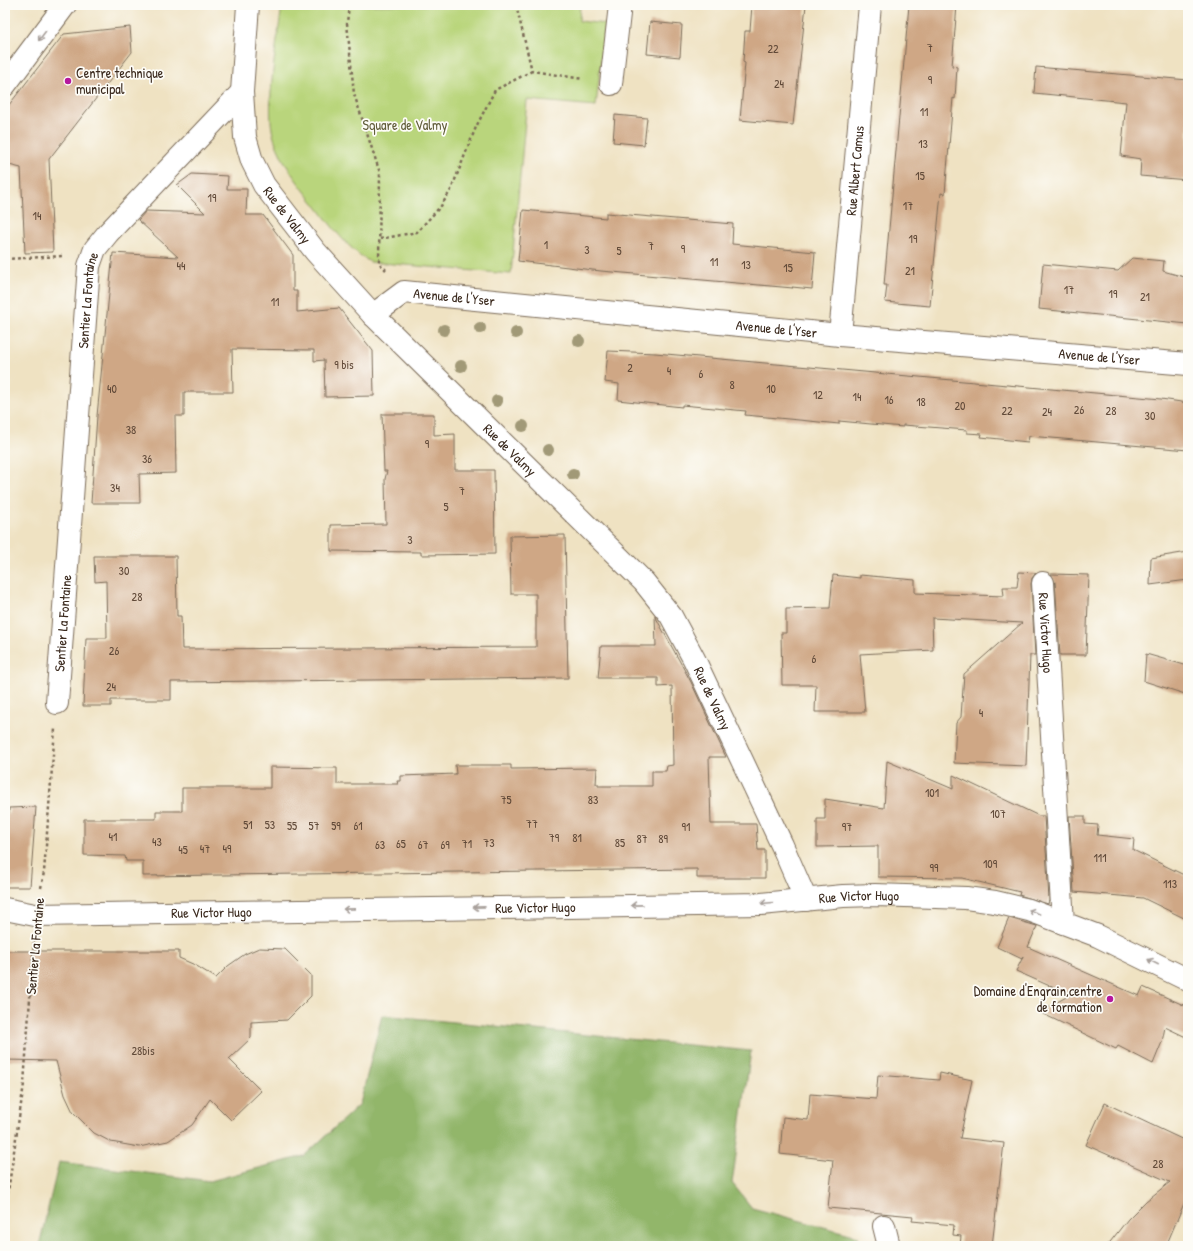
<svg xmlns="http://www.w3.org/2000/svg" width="1193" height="1251" font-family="'Patrick Hand',sans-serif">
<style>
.green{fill:#b9d57b;stroke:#7a804c}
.forest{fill:#92b66b;stroke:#667044}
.building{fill:#cfa785}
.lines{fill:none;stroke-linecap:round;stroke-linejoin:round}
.minor-casing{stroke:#7a6a57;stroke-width:24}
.path{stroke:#7a6a57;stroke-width:2.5;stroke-dasharray:3 3;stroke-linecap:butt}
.minor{stroke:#fff;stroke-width:22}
.tree{fill:#a19977}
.oneway{stroke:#a79f9a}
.poi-dot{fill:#b5179e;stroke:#fdfcf7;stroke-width:1.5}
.labels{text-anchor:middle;stroke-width:3.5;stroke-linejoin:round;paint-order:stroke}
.number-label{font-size:12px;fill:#604938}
.poi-label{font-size:14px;fill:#3b2a1e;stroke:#fdfcf7;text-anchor:start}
.park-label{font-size:14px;fill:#615d3a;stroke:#fdfcf7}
.street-label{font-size:14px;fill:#3b2a1e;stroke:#fdfcf7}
</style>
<rect width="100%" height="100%" fill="#fdfcf7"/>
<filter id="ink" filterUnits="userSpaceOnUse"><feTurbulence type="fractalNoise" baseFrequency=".025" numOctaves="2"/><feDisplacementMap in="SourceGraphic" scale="8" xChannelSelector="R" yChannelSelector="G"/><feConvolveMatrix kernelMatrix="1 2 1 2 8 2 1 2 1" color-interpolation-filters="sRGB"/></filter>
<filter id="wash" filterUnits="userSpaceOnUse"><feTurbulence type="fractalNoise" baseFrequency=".012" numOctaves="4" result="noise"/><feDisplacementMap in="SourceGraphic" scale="16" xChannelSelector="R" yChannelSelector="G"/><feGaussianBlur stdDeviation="0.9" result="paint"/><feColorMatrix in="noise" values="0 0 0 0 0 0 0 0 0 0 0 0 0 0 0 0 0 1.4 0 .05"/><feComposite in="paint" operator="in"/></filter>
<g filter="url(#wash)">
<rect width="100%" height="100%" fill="#efe2c2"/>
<!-- green -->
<path class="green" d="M282 5H580L579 21 605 24 596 106 527 100 511 274 370 262C347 248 333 228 318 208 301 187 282 164 274 138 264 107 278 39 282 5Z"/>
<!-- forest -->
<path class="forest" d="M382 1015 751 1051 732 1183 752 1208 858 1236 860 1246H39L59 1162 210 1181 304 1156 360 1104Z"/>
<g id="blocks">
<!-- building -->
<path class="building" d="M752 5H806L793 125 740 120 745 63 743 62 745 31H750Z
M909 5H957L952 66 957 67 955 99 953 98 945 194 941 193 930 306 885 302 887 285H884Z
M650 22 682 25 680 57 647 54Z
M130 27 132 52 49 159 53 252 25 253 21 168 5 164V110L64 34Z
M1036 67 1188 80V180L1140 176 1141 159 1121 156 1126 102 1034 93Z
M615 115 647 118 644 145 613 142Z
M192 174 228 176 227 189H247L246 215H263L293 255V291H297V312L339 308 373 351 374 396 325 397 324 360 314 361V350L232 349 233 392H184V416H175L176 473 139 474 140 503H91L97 416 113 253 178 257 138 220 146 211 205 213 177 185Z
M523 210 606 218V213L733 224 732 244 815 252 812 289 792 287 793 288 601 271 518 261Z
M1132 258 1164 261 1163 271 1188 278V324L1039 309 1043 264 1118 271Z
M608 351 655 353 1161 399 1188 403V450L1029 436 1028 442 981 437 982 434 967 433V430L903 425V427L839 421V424L799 420 745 415 746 411 682 405V407L618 400 619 384 605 382Z
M382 414H434V435L455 434V470H494L495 554 421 555V552L331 551V525L386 524 385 479 387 471H384Z
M565 535 568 678 171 682V700H111V706H83L86 638H107L106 581 95 582 94 556H176L177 616H181L182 649 536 647V594H511L510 536Z
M1188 552V580L1150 585 1151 558Z
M1019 572 1036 573 1032 578 1031 584 1035 655H1030L1026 766 954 763 956 723 961 717 964 674 1022 623 932 618 933 650 860 654 865 712H815L816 685H782L781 633H786V609L830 608 833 575 860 578V575L915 580V593L1004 596 1003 587H1017Z
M1051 574 1089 575 1086 655H1060L1055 582Z
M655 616 691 682 726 757H709L711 824H756L758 850H765V878H697V869L143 876V861H126L125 856 84 855V819H156V811H182V788H270V767L337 768V784H398L397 781H401V776L456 774 455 765H511V769L597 768 596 784H598V786H652V771H666L667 766 673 765 672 686 658 687V678H598L601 646H656Z
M1146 654 1188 666V695L1144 681Z
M887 761 953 789V775L1039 816H1044L1049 900 1048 904 1019 895 1020 892 962 878 878 877V846L817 847V819H825V799L884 808Z
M36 807 30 887H5V813H9V808Z
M1069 816H1085V824L1098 825 1097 835 1134 839 1133 850 1188 877V920L1143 898 1074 892Z
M1009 918 1037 926 1028 947 1139 996 1143 987 1188 1007V1038L1165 1027 1162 1042 1153 1064 1118 1046 1116 1049 1039 1012 1070 995 1016 971 1023 957 1022 959 997 947Z
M259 948 285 949 311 975V996L287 1020 251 1022V1038L229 1059 261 1091 231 1120 210 1099 192 1125 168 1141 139 1147 111 1142 94 1133 73 1112 65 1095 56 1061 5 1060V951H179V958L195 965 216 978 228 966 245 954Z
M940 1073 972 1080 960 1138 1004 1143 992 1246H960L961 1236 953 1235 954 1225 912 1221 913 1216 828 1208 833 1160 780 1154 783 1117 808 1120 810 1094 876 1099 878 1075 939 1080Z
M1105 1103 1188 1142V1194L1166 1246H1107L1128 1219 1146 1201 1170 1182 1086 1145Z"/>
</g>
</g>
<g filter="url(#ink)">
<use href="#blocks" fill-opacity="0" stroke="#7a6a57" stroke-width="1"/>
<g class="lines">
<defs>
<g id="minor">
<path id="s1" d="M248 5 242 92 245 137 252 161 264 185 315 251 373 315 644 582 671 616 694 659 782 845 806 900"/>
<path d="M611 84 620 5"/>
<path d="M5 85 65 5"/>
<path id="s2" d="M373 315 404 292 840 335 1188 364"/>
<path id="s3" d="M840 335 870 5"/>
<path id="s4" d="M1043 583 1063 923"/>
<path id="s5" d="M57 703 89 266 95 249 108 233 242 92"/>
<path id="s6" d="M5 909 35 915 761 904 843 896 875 895 966 898 995 902 1029 910 1098 936 1188 980"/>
<path d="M884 1226 889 1246"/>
</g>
</defs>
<!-- minor casing -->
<use href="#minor" class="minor-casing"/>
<!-- path -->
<path class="path" d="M349 5 347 23 354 94 380 173 379 263 386 270
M516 5 532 71 583 79
M380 239 417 232 441 206 451 190 476 127 495 90 532 71
M5 259 64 256
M41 888 44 872 55 729
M5 1212 24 1084 34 942"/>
<!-- minor -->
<use href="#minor" class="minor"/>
</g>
<!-- trees -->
<g class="tree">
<circle cx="480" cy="328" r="6"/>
<circle cx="444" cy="330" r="6"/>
<circle cx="516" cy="333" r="6"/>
<circle cx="579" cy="341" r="6"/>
<circle cx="461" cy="366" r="6"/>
<circle cx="497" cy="401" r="6"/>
<circle cx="523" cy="426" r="6"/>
<circle cx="548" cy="450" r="6"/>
<circle cx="573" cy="474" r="6"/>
</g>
<!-- one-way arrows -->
<defs><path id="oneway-shaft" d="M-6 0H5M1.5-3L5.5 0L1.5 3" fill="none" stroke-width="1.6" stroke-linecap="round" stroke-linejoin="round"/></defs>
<g class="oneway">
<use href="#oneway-shaft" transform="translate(42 36) rotate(127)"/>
<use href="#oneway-shaft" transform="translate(767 903) rotate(175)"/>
<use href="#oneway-shaft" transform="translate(637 905) rotate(179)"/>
<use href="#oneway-shaft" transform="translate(479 907) rotate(179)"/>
<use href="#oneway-shaft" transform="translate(349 909) rotate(179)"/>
<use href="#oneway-shaft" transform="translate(1034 912) rotate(-161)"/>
<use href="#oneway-shaft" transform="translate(1153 962) rotate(-153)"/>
</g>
</g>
<!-- markers -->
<g class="poi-dot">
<circle cx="68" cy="81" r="4"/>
<circle cx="1110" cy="999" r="4"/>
</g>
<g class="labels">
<!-- number labels -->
<g class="number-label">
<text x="930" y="52">7</text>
<text x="773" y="53">22</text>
<text x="930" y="84">9</text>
<text x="779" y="88">24</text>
<text x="924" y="116">11</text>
<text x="923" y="148">13</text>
<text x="920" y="180">15</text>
<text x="212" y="202">19</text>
<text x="908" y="210">17</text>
<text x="37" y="220">14</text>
<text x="913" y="243">19</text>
<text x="546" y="249">1</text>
<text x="651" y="250">7</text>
<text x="683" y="253">9</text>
<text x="587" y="254">3</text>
<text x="619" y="255">5</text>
<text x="714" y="266">11</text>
<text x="746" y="269">13</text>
<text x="181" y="270">44</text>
<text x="788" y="272">15</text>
<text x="910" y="275">21</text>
<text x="1069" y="294">17</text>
<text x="1113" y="298">19</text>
<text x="1145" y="301">21</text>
<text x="275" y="306">11</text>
<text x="344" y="369">9 bis</text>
<text x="630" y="372">2</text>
<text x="669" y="375">4</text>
<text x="701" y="378">6</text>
<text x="732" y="389">8</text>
<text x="112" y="393">40</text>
<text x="771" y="393">10</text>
<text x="818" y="399">12</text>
<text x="857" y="401">14</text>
<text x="889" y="404">16</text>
<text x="921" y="406">18</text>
<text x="960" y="410">20</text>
<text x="1079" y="414">26</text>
<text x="1007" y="415">22</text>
<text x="1111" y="415">28</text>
<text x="1047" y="416">24</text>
<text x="1150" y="420">30</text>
<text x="131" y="434">38</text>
<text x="427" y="448">9</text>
<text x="147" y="463">36</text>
<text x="115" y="492">34</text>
<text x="462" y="495">7</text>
<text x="446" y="511">5</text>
<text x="410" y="544">3</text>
<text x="124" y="575">30</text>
<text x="137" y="601">28</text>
<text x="114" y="655">26</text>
<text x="814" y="663">6</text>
<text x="111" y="691">24</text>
<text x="981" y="717">4</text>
<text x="932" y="797">101</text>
<text x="506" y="804">75</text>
<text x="593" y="804">83</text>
<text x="998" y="818">107</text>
<text x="532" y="828">77</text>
<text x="248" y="829">51</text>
<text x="270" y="829">53</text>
<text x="292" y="830">55</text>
<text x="314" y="830">57</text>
<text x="336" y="830">59</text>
<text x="358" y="830">61</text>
<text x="686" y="831">91</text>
<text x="847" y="831">97</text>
<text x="113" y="841">41</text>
<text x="554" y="842">79</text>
<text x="577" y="842">81</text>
<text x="642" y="843">87</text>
<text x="663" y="843">89</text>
<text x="157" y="846">43</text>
<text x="489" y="847">73</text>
<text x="620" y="847">85</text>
<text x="401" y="848">65</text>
<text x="467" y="848">71</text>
<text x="380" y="849">63</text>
<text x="423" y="849">67</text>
<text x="445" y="849">69</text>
<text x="205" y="853">47</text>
<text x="227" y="853">49</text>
<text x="183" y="854">45</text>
<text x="1100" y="862">111</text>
<text x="990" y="868">109</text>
<text x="934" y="872">99</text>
<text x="1170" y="888">113</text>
<text x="143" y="1055">28bis</text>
<text x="1158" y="1168">28</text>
</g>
<!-- poi labels -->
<g class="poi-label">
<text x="76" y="78">Centre technique<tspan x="76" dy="16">municipal</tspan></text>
<text x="1102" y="996" text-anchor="end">Domaine d'Engrain,centre<tspan x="1102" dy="16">de formation</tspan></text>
</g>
<!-- park labels -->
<g class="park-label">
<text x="405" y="130">Square de Valmy</text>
</g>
<!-- street labels -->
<g class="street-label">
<text dy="5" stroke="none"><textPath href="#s3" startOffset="165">Rue Albert Camus</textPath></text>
<text dy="5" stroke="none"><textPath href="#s1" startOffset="222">Rue de Valmy</textPath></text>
<text dy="5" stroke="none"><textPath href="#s2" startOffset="89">Avenue de l'Yser</textPath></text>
<text dy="5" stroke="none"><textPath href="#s5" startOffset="404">Sentier La Fontaine</textPath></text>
<text dy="5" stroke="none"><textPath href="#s2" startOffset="413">Avenue de l'Yser</textPath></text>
<text dy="5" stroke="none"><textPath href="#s2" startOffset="737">Avenue de l'Yser</textPath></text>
<text dy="5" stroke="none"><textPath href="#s1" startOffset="546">Rue de Valmy</textPath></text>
<text dy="5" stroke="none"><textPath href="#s5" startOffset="80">Sentier La Fontaine</textPath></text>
<text dy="5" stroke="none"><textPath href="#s4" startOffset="50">Rue Victor Hugo</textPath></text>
<text dy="5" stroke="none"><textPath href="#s1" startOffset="870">Rue de Valmy</textPath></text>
<text dy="5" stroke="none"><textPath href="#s6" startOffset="855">Rue Victor Hugo</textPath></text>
<text dy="5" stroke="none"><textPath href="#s6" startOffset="531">Rue Victor Hugo</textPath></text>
<text dy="5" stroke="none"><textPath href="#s6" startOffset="207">Rue Victor Hugo</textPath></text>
<text transform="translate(35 946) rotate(-85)" y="5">Sentier La Fontaine</text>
</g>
</g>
<!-- margin -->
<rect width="1193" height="1251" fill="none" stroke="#fdfcf7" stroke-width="20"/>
</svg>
